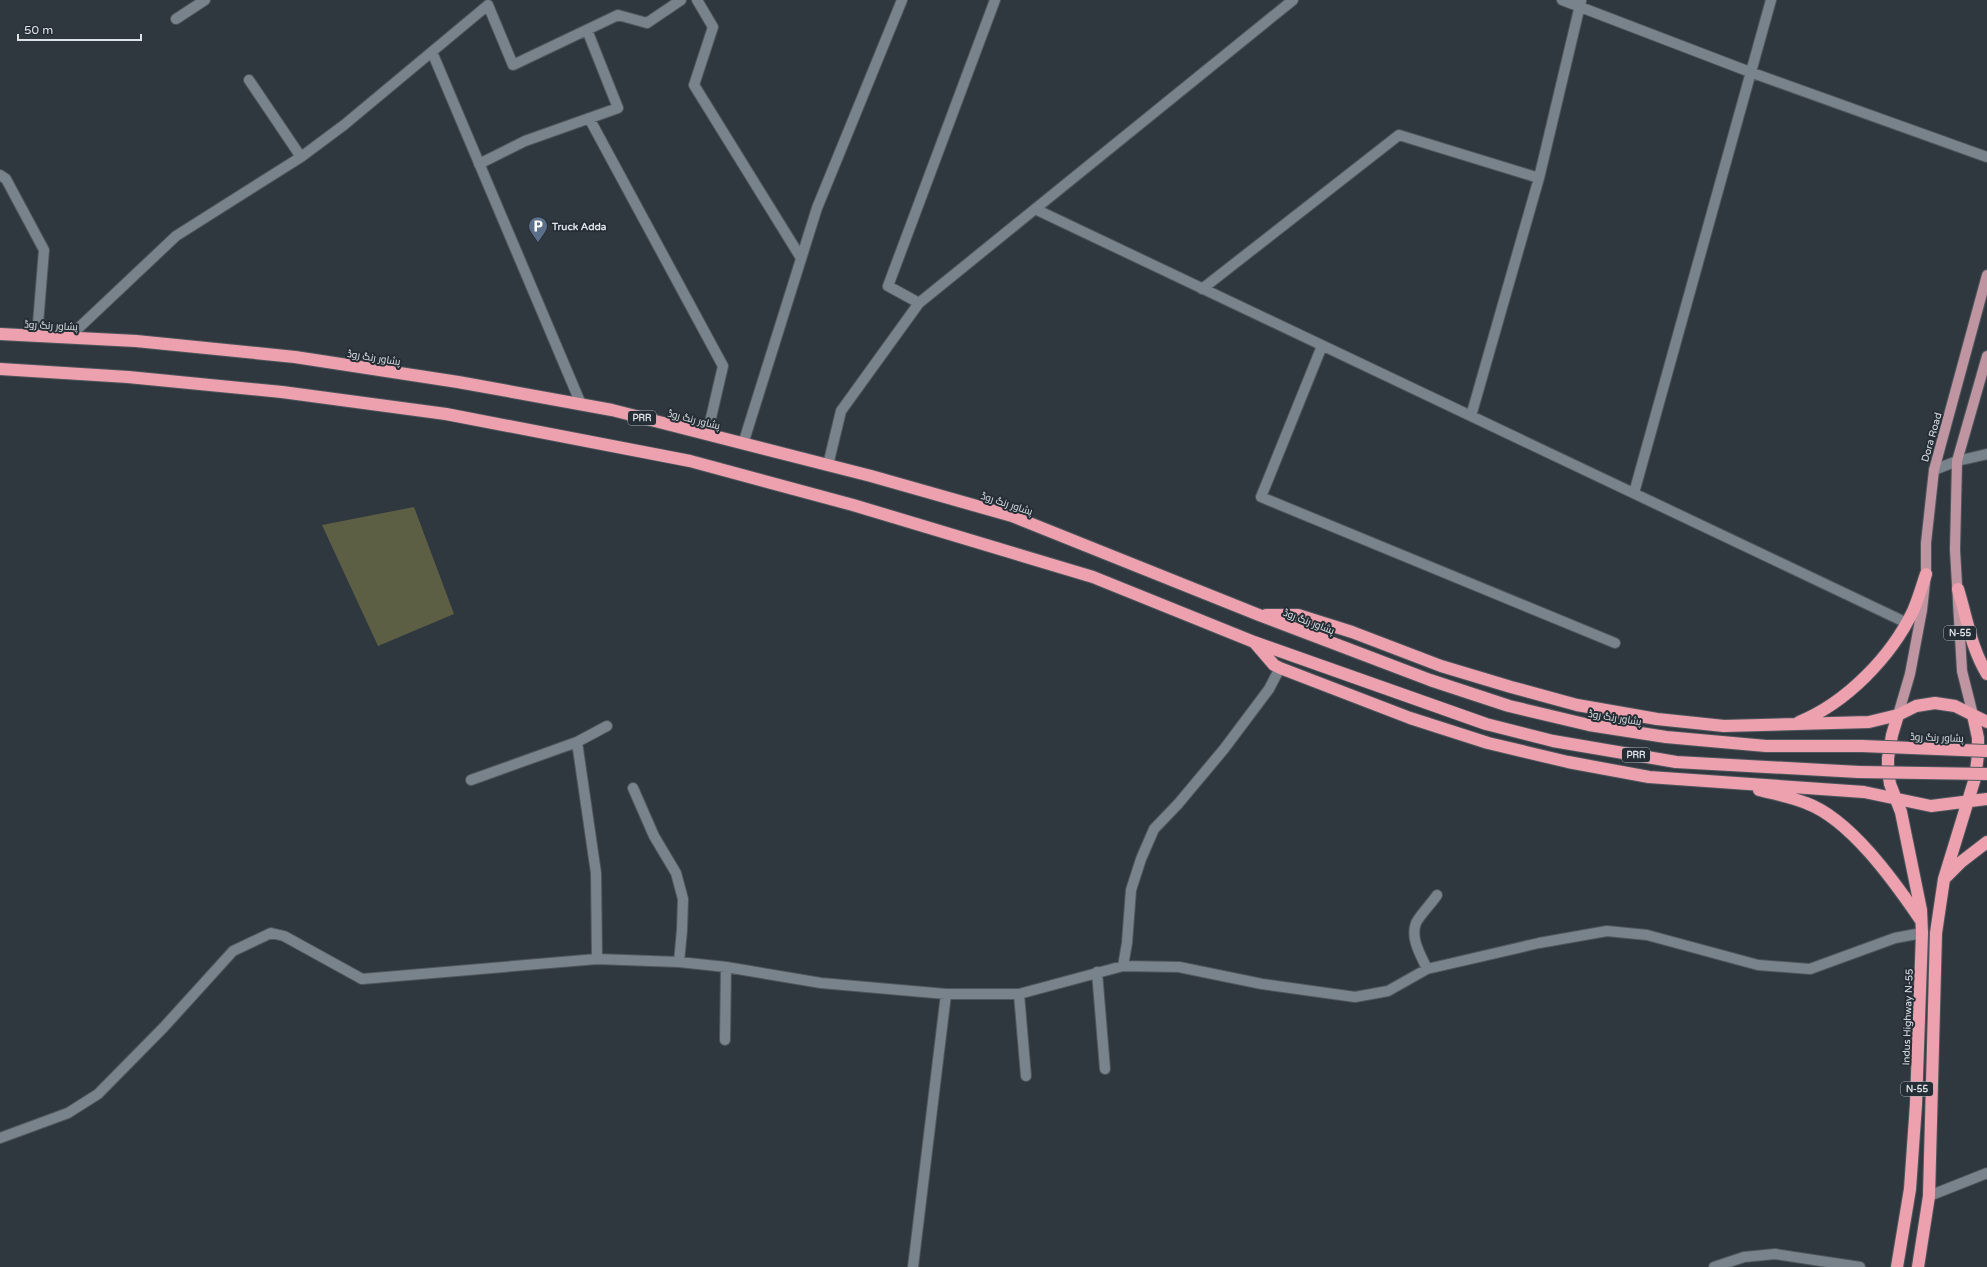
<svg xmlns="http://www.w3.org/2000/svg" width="1987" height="1267" font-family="'Varela Round',Cairo,sans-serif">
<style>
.green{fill:#5c5f44}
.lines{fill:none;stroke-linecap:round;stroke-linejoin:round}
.minor-casing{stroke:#4f565c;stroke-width:12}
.major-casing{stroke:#4f565c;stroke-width:12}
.highway-casing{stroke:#4f565c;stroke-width:14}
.minor{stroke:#79838b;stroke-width:10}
.major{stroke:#bf95a1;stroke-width:10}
.highway{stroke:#eda1af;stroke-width:12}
.highway-bridge-casing{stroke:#4f565c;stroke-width:14;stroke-linecap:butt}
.highway-bridge{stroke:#eda1af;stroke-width:12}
.labels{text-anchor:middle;stroke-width:4;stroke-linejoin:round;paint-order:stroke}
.shield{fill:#262e35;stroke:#a6adb2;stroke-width:1}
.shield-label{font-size:9px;font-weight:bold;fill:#dde3e7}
.poi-label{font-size:10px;font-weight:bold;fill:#dde3e7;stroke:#262e35;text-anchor:start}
.street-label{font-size:10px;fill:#dde3e7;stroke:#262e35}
</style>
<rect width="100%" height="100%" fill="#30383f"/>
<!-- green -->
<path class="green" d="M414 507 454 614 378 646 322 525Z"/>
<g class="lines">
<defs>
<path id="minor" d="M697 0 713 27 694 85 801 258
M995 0 888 286 919 303 1293 0
M1562 0 1750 72 1987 157
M176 19 205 0
M432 52 581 404
M589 118 723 366 707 435
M301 157 344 125 488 5 513 65 618 15 647 23 681 0
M479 164 525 141 618 108 587 30
M0 175 6 179 44 250 37 336
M1035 209 1907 623
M1202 289 1399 135 1539 178
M68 338 176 236 301 157 249 80
M1322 346 1261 497 1615 643
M1471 416 1539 178 1581 1
M743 444 817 208 902 0
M828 465 841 411 919 303
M1934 470 1957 461 1987 454
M1634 493 1771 0
M577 742 607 726
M471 780 577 742 596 873 597 959
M633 788 654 836 676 873 683 899 682 930 679 962
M1123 966 1127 943 1131 890 1141 859 1154 829 1178 804 1224 749 1269 689 1280 668
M1427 969C1421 955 1410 939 1416 923 1419 916 1432 903 1437 895
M1097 972 1105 1069
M1019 994 1026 1076
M725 1040 726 967
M0 1138 68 1113 98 1094 164 1027 233 951 271 933 284 936 362 979 597 959 679 962 726 967 821 983 946 994H1019L1123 966 1179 967 1262 984 1355 997 1388 991 1427 969 1539 943 1607 931 1647 935 1758 965 1810 969 1895 938 1922 933
M1929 1196 1987 1173
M913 1267 946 994
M1714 1267 1744 1257 1775 1254 1860 1267"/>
<path id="major" d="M1898 715 1910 674 1922 610 1926 574V543L1934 470 1987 275
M1973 715 1962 671 1955 550 1957 461 1987 356"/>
<path id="highway" d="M0 334 136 341 295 357 458 382 612 410 871 476 1012 516 1259 615 1430 680 1509 706 1589 725 1666 737 1766 746H1862
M0 369 128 377 282 392 446 414 690 461 853 505 1093 577 1254 642 1486 724 1553 741 1676 762 1859 772
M1958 589C1967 618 1971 648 1987 674
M1266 615H1298L1352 632 1441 666 1511 687 1577 705 1657 719 1724 726 1869 722 1898 715 1916 706 1935 703 1955 706 1987 722
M1255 643 1274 665 1280 668 1410 718 1488 743 1568 762 1649 777 1864 792 1931 806 1987 799
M1799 722C1846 703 1891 657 1913 611 1918 600 1922 586 1926 574
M1759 790C1775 794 1791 797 1806 803 1850 819 1894 881 1920 919
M1946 877 1961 862 1987 842
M1897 1267 1910 1189 1916 1104 1922 933 1921 910 1901 812 1890 784 1888 770V758L1892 735 1898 715
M1918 1267 1929 1196 1936 933 1944 879 1975 778 1978 755V738L1973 715"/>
</defs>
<!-- minor casing -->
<use href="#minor" class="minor-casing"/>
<!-- major casing -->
<use href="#major" class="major-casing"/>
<!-- highway casing -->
<use href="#highway" class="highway-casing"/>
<!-- minor -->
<use href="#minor" class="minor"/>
<!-- major -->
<use href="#major" class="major"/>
<!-- highway -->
<use href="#highway" class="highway"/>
<defs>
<path id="highway-bridge" d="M1862 746 1987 751
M1859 772 1987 774"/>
</defs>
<!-- highway-bridge casing -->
<use href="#highway-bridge" class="highway-bridge-casing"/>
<!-- highway-bridge -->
<use href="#highway-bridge" class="highway-bridge"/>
</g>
<!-- icons -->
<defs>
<symbol id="parking-pin" viewBox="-11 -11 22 30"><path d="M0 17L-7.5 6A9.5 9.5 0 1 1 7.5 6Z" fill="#5c6f8a" stroke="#262e35"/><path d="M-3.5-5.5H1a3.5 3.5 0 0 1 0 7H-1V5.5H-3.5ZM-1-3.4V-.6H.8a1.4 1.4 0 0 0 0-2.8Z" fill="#fff"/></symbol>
</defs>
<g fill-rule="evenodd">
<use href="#parking-pin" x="527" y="215" width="22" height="30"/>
</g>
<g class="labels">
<!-- shield labels -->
<g class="shield">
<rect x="628" y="411" width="28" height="14" rx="3"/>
<rect x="1944" y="626" width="32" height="14" rx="3"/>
<rect x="1622" y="748" width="28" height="14" rx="3"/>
<rect x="1901" y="1082" width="32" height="14" rx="3"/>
</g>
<g class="shield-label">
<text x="642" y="421">PRR</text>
<text x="1960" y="636">N-55</text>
<text x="1636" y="758">PRR</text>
<text x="1917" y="1092">N-55</text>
</g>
<!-- poi labels -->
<g class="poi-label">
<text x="552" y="230">Truck Adda</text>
</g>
<!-- street labels -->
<g class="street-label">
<text transform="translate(51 325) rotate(3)" y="4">پشاور رنگ روڈ</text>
<text transform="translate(374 357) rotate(9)" y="4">پشاور رنگ روڈ</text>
<text transform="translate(694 419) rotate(14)" y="4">پشاور رنگ روڈ</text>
<text transform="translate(1931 437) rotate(-74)" y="4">Dora Road</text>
<text transform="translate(1007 503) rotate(18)" y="4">پشاور رنگ روڈ</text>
<text transform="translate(1309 621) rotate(21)" y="4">پشاور رنگ روڈ</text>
<text transform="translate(1615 717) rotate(9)" y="4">پشاور رنگ روڈ</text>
<text transform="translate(1937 737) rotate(2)" y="4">پشاور رنگ روڈ</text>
<text transform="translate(1907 1017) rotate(-88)" y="4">Indus Highway N-55</text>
</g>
</g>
<!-- scale -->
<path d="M18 34v6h123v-6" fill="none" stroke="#dde3e7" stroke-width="2"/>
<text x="24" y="34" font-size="12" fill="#dde3e7" stroke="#262e35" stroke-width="3" paint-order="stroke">50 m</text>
</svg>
